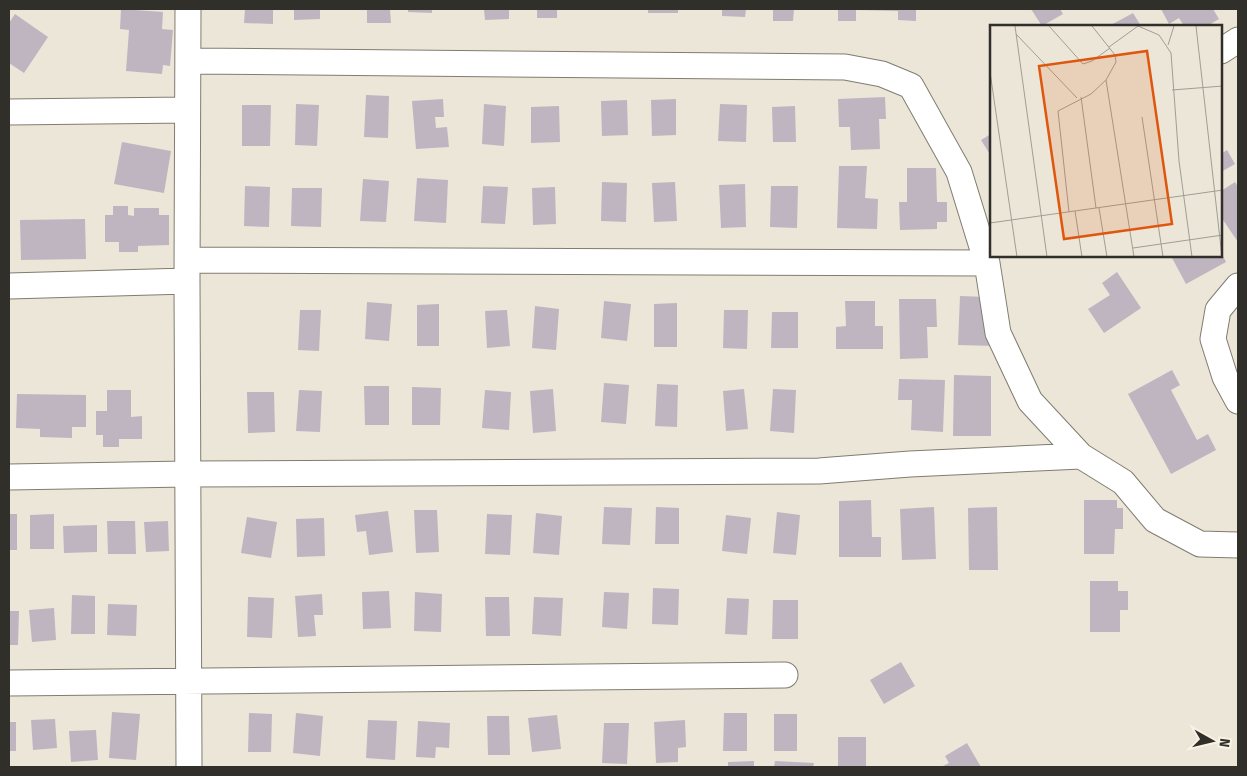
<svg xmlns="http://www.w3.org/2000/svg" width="1247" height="776" font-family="'Fira Sans Condensed',sans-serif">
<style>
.building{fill:#bfb5c0}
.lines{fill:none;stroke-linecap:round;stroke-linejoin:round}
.minor-casing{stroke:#817c70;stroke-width:27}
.minor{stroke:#fff;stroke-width:25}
.inset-road{fill:none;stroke:#a19d92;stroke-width:1}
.view{fill:#df570e;fill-opacity:0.15;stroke:#df570e;stroke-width:2.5}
.inset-edge{fill:none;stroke:#312f2a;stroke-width:2.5}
</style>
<rect width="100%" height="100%" fill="#ebe6d8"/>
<!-- building -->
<path class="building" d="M121 9 163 12 162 29 173 30 170 66 163 65 162 74 126 71 129 30 120 29Z
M245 9H273V24L244 23Z
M294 9H320V19L294 20Z
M367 9H390L391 23H367Z
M408 9H432V13L408 12Z
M484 9H509V19L485 20Z
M537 9H557V18H537Z
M648 9H678V13H648Z
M722 9H746L745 17 722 16Z
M773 9H794L793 21H773Z
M838 9H856V21H838Z
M857 9H916V21L898 20V11L857 10Z
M1031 9H1060L1063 14 1042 26Z
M1161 9H1213L1219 19 1207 26H1184L1179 18 1169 24Z
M1133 13 1141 26H1109Z
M15 14 48 37 24 73 9 63V23Z
M366 95 389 96 388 138 364 137Z
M885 97 886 119H879L880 149 851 150 850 127H839L838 99Z
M443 99 444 117H435L436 128 447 127 449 147 416 149 412 101Z
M676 99V135L652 136 651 100Z
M627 100 628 135 602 136 601 101Z
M296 104 319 105 317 146 295 145Z
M484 104 506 106 504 146 482 144Z
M720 104 747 105 746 142 718 141Z
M242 105H271L270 146H242Z
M559 106 560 142 531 143V107Z
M795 106 796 142H773L772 107Z
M991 134V156L981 140Z
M122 142 171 151 164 193 114 184Z
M1227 150 1235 164 1221 172V154Z
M839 166H867L865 198 878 199 877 229 837 228Z
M907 168H936L937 202H947V222H937V229L900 230 899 202H907Z
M417 178 448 180 446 223 414 221Z
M363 179 389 181 386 222 360 221Z
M602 182 627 183 626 222 601 221Z
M675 182 677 221 654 222 652 183Z
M1235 182 1238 187V242L1221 217V191Z
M745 184 746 227 721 228 719 185Z
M245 186 270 187 269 227 244 226Z
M483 186 508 187 505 224 481 223Z
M771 186H798L797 228 770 227Z
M555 187 556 224 533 225 532 188Z
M292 188H322L321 227 291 226Z
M113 206H128V215L134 216V208H159V215H169V245L138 246V252H119V242H105V215H113Z
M85 219 86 259 21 260 20 220Z
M1221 252 1226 262 1186 284 1171 256H1221Z
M1117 272 1141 308 1104 333 1088 309 1110 295 1102 283Z
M960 296 986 297 995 346 958 345Z
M899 299H936L937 327H927L928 358 900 359Z
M604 301 631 304 627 341 601 338Z
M845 301H875V326H883V349H836V327L846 326Z
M367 302 392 304 389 341 365 339Z
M677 303V347H654V304Z
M439 304V346H417V305Z
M535 306 559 309 556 350 532 348Z
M300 310H321L319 351 298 350Z
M507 310 510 346 487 348 485 311Z
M724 310H748L747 349 723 348Z
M772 312H798V348H771Z
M1172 370 1180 385 1171 390 1197 440 1208 434 1216 450 1171 474 1128 394Z
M954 375 991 376V436H953Z
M899 379 945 380 943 432 911 430 912 400H898Z
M604 383 629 385 626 424 601 422Z
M657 384 678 385 677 427 655 426Z
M364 386H389V425H365Z
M412 387 441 388 440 425H412Z
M553 389 556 431 533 433 530 391Z
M744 389 748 429 726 431 723 391Z
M773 389 796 390 794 433 770 431Z
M107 390H131V417L142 416V439H119V447H103V435H96V411H107Z
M299 390 322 391 320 432 296 431Z
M485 390 511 392 509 430 482 428Z
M247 392H274L275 432 248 433Z
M17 394 86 395V427H72V438L40 437V429L16 428Z
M871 500 872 537H881V557H839V501Z
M1084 500H1117V508H1123V529H1115L1114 554H1084Z
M604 507 632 508 630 545 602 544Z
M656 507 679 508V544H655Z
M934 507 936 559 902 560 900 509Z
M997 507 998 570H969L968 508Z
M414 510H437L439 552 416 553Z
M388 511 393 552 369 555 366 531 357 532 355 515Z
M777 512 800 515 796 555 773 553Z
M536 513 562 516 559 555 533 553Z
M9 514H17V550H9Z
M54 514V549H30V515Z
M487 514 512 515 510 555 485 554Z
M726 515 751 518 747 554 722 551Z
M247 517 277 522 271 558 241 553Z
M324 518 325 556 297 557 296 519Z
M107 521H135L136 554H108Z
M168 521 169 551 146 552 144 522Z
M97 525V552L64 553 63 526Z
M1090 581H1118V591H1128V610H1120V632H1090Z
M653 588 679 589 678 625 652 624Z
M389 591 391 628 363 629 362 592Z
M415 592 442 594 441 632 414 631Z
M604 592 629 593 627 629 602 627Z
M322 594 323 615H314L316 636 298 637 295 596Z
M72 595 95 596V634H71Z
M248 597 274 598 272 638 247 637Z
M485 597H509L510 636H486Z
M534 597 563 598 561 636 532 634Z
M727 598 749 599 747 635 725 634Z
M773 600H798V639H772Z
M108 604 137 605 136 636 107 635Z
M54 608 56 640 32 642 29 610Z
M9 611H19L18 645H9Z
M901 662 915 686 884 704 870 680Z
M112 712 140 714 136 760 109 758Z
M249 713 272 714 271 752H248Z
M296 713 323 716 320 756 293 753Z
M724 713H747V751H723Z
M774 714H797V751H774Z
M557 715 561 749 532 752 528 718Z
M487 716H509L510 755H488Z
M55 719 57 748 33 750 31 720Z
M368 720 397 721 395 760 366 758Z
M685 720 686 747 678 748V762L656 763 654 722Z
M418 721 450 723 449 748 436 747 435 758 416 757Z
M9 722H16V751H9Z
M604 723H629L627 764 602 763Z
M96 730 98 760 71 762 69 731Z
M838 737H866V767H838Z
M967 743 981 767H941L949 763 945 756Z
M754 761V767H728V762Z
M775 761 814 763 813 767H774Z"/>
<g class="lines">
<defs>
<path id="minor" d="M188 9 187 281 189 767
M1221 51 1238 40
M188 61 845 67 882 74 911 86 959 172 987 263 998 333 1030 401 1081 456
M9 112 187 110
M187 260 987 263
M9 286 187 281
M1238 286 1218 310 1213 339 1225 377 1238 401
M9 477 187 474 819 471 910 464 1081 456 1123 482 1155 520 1200 544 1238 545
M9 683 785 675"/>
</defs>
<!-- minor casing -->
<use href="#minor" class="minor-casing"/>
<!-- minor -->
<use href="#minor" class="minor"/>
</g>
<!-- overview -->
<g transform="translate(990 25)">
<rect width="232" height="232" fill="#ebe6d8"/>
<path class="inset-road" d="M25 1 57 232M59 1 93 39 102 36 120 23M102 1 125 30 126 37 116 55 144 232M148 1 169 10 181 28 189 136 202 232M206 1 232 232M26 9 87 73M178 20 184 1M119 22 148 1M0 47 27 232M182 65 233 61M91 72 106 183M152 92 173 232M109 183 117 232M85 186 92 232M79 187 68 86 101 69 116 55M0 198 233 165M143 223 233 210"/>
<path class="view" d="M157 26 182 199 74 214 49 41Z"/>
<rect width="232" height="232" class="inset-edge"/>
</g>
<!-- border -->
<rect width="1247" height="776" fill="none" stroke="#312f2a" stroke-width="20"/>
<!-- north arrow -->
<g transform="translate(1212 741) rotate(98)" stroke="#f8f3e5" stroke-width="4" paint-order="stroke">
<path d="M0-4L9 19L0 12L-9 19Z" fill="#312f2a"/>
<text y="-8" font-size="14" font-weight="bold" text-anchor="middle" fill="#312f2a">N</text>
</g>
</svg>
